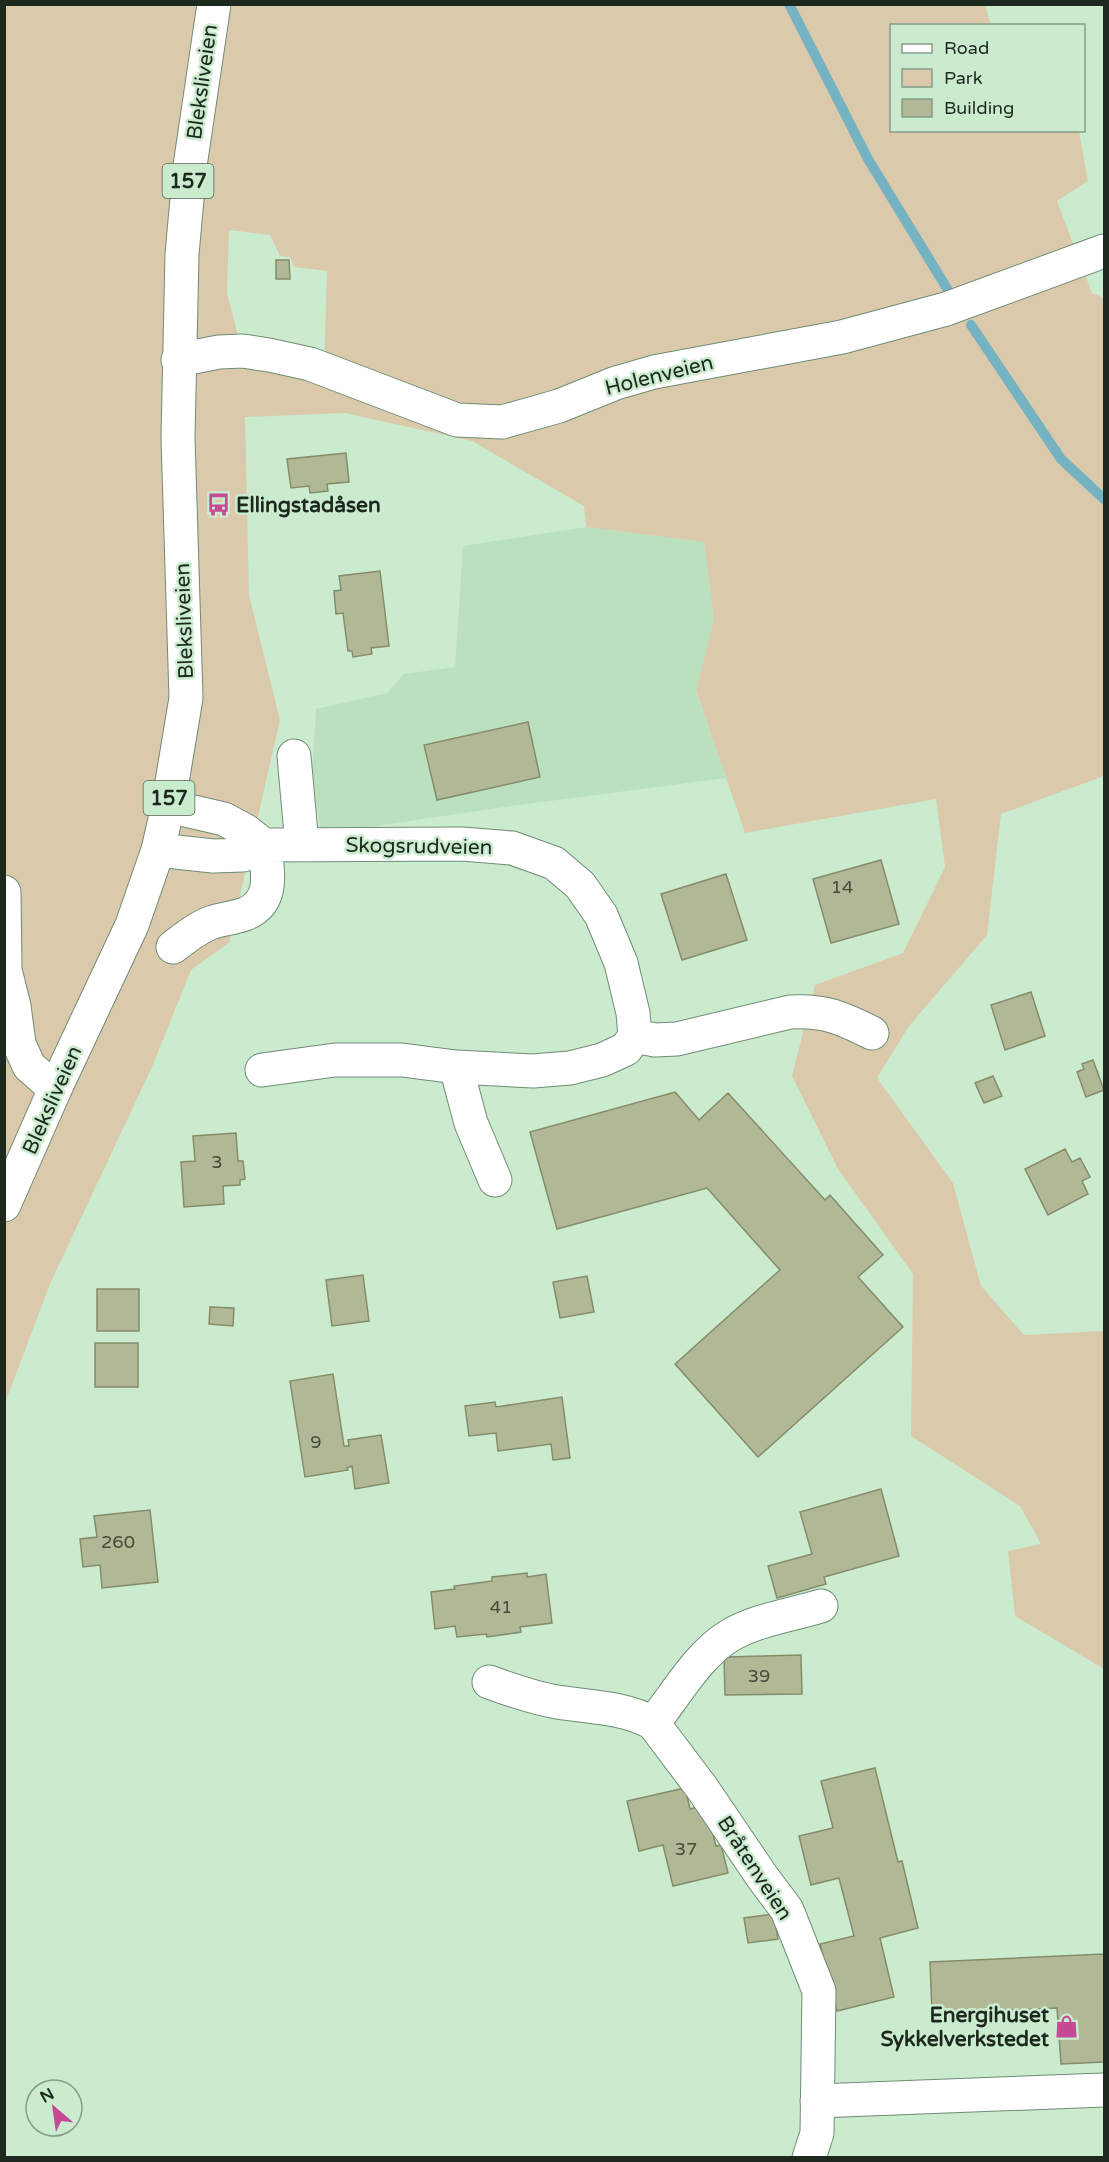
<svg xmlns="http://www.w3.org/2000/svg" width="1109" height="2162" font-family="'Varela Round',sans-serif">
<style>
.built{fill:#bbe0c0}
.green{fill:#dacaab;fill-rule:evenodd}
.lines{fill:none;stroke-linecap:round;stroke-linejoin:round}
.stream{stroke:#75b3c2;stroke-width:10}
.building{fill:#b1b895;stroke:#858c6a;stroke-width:1.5}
.minor-casing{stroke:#6f8c74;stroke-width:35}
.major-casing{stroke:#6f8c74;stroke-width:35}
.minor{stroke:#fff;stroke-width:33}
.major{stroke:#fff;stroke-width:33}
.labels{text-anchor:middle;stroke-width:5;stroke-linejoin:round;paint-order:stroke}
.number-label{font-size:18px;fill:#424d3c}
.shield{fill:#cbebcf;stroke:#516354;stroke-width:1.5}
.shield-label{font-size:20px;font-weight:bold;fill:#1d291f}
.street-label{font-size:21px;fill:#1d291f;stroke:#cbebcf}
.poi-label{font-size:21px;font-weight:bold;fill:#1d291f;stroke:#cbebcf;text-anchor:start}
</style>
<rect width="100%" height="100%" fill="#cbebcf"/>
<!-- built -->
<path class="built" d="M586 527 704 542 714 619 696 691 726 778 512 806 321 834 312 774 316 709 387 693 404 674 455 667 463 546Z"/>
<!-- green -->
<path class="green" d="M5 5H985L991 25 892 26V130L1079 131 1088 181 1057 201 1092 293 1104 298V776L1001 814 987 935 909 1026 877 1078 953 1183 981 1286 1024 1335 1104 1331V1669L1015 1616 1008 1551 1041 1544 1020 1506 911 1436 913 1274 838 1169 792 1076 815 985 903 953 945 867 936 799 745 833 696 690 714 619 704 542 586 527 584 506 472 441 345 413 245 417 249 595 280 720 229 943 191 970 152 1067 50 1284 5 1403ZM229 230 270 235 280 256 290 257 294 267 327 271 324 370 242 351 227 293Z"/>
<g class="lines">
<!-- stream -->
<path class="stream" d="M789 4 868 159 951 295
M971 325 1061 459 1104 499"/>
</g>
<!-- building -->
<path class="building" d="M276 260H289L290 279H276Z
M346 453 349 482 327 484 328 491 310 493 309 486 291 488 287 459Z
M380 571 389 646 371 648 372 654 353 657 352 651H348L343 613 336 614 334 591 341 590 339 576Z
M528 722 540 777 437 800 424 745Z
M881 860 899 924 831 943 813 879Z
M726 874 747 940 682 960 661 894Z
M1031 992 1045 1036 1005 1050 991 1005Z
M1093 1060 1104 1090 1086 1097 1077 1072 1084 1069 1082 1064Z
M993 1076 1002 1096 984 1103 975 1083Z
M675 1092 699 1120 728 1093 825 1200 830 1195 883 1255 858 1277 903 1327 758 1457 675 1364 780 1270 707 1188 557 1229 530 1132Z
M236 1133 238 1161H243L245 1179 240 1180V1185L223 1186 224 1204 184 1207 181 1162 195 1161 193 1136Z
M1065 1149 1072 1162 1080 1158 1090 1177 1082 1181 1088 1194 1048 1215 1025 1169Z
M363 1275 369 1321 332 1326 326 1280Z
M587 1276 594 1312 560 1318 553 1282Z
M97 1289H139V1331H97Z
M210 1307 234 1308 233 1326 209 1324Z
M95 1343H138V1387H95Z
M333 1374 344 1446H349L348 1440 381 1435 389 1483 355 1489 352 1466 347 1468 348 1470 305 1477 290 1381Z
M562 1397 570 1458 553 1460 551 1444 498 1451 496 1433 469 1436 465 1406 495 1402 496 1407Z
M881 1489 899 1556 824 1577 826 1584 777 1598 768 1566 812 1554 800 1512Z
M150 1510 158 1582 102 1588 100 1565 83 1567 80 1539 97 1537 94 1516Z
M527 1573V1577L546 1574 552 1623 520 1627 521 1632 487 1637 486 1634 457 1637 455 1626 435 1629 431 1592 455 1589 454 1586 492 1581V1577Z
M801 1655 802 1694 725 1695 724 1657Z
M875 1768 898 1862 902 1861 918 1928 880 1938 894 1997 837 2011 820 1944 854 1936 839 1878 811 1885 799 1836 833 1828 821 1781Z
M685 1788 690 1809 701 1806 709 1818 716 1846 721 1845 728 1873 673 1886 663 1845 639 1851 627 1801Z
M774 1914 778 1939 748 1943 744 1918Z
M1104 1954V2062L1061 2064 1057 2008 932 2014 930 1962Z"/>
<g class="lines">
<defs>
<path id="minor" d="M178 360 219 352 243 351 269 355 310 364 457 420 502 422 559 406 616 383 654 372 842 337 946 309 1104 251
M294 756 302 845
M168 806 224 819 246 831 264 845
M158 850 213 856 243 855 264 845 462 844 512 848 554 863 580 885 601 915 621 963 633 1013 635 1036 626 1049 602 1060 570 1068 533 1071 456 1067 402 1060H335L262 1070
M4 892 5 970 14 1006 19 1044 29 1066 55 1089
M173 947C185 938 198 927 213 922 223 919 234 918 245 914 275 902 268 871 264 845
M635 1036 655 1040 677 1039 790 1012C825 1010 842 1018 872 1033
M456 1067 471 1123 495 1180
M489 1682C511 1690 534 1698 557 1702 589 1707 624 1707 653 1723L702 1788 763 1878 787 1910 819 1991 817 2133 809 2158
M653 1723C676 1695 697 1656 729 1636 755 1620 791 1615 821 1606
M817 2101 1104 2090"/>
<path id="major" d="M4 1205 55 1089 132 925 158 850 168 806 186 698 178 438 182 254 190 166 214 4"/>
</defs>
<!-- minor casing -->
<use href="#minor" class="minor-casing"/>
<!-- major casing -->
<use href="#major" class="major-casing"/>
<!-- minor -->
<use href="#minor" class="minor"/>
<!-- major -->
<use href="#major" class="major"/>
</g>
<!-- icons -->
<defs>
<symbol id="bus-bare" viewBox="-9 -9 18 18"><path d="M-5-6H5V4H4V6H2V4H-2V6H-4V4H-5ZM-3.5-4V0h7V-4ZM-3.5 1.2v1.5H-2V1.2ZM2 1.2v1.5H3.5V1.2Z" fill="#c74995" stroke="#cbebcf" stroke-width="2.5" paint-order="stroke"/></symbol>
<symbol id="shop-bare" viewBox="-9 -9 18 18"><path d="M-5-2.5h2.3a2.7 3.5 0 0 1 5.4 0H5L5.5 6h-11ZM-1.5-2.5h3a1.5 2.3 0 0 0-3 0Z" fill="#c74995" stroke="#cbebcf" stroke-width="2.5" paint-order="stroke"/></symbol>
</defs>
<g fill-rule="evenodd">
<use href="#bus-bare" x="202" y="488" width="33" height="33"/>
<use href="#shop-bare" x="1050" y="2010" width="33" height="33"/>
</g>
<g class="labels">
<!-- number labels -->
<g class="number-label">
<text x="842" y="893">14</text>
<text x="217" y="1168">3</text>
<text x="316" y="1448">9</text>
<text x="118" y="1548">260</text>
<text x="501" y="1613">41</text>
<text x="759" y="1682">39</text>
<text x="686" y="1855">37</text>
</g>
<!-- shield labels -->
<g class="shield">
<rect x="162.5" y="164" width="51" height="34" rx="4.5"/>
<rect x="143.5" y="781" width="51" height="34" rx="4.5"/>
</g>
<g class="shield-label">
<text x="188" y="188">157</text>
<text x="169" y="805">157</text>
</g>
<!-- street labels -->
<g class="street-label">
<text transform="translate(202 82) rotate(-82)" y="7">Bleksliveien</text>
<text transform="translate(659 375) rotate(-14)" y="7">Holenveien</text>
<text transform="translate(184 621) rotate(-92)" y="7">Bleksliveien</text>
<text transform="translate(419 846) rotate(1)" y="7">Skogsrudveien</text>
<text transform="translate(52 1100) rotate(-66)" y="7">Bleksliveien</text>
<text transform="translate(755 1868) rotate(57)" y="7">Bråtenveien</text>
</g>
<!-- poi labels -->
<g class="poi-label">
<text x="236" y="512">Ellingstadåsen</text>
<text x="1049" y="2022" text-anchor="end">Energihuset<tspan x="1049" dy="24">Sykkelverkstedet</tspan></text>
</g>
</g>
<!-- border -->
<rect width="1109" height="2162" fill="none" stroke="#1d291f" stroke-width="12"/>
<!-- legend -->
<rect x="890" y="24" width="195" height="108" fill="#cbebcf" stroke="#859d89" stroke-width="1.5"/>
<rect x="902" y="44" width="30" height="9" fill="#ffffff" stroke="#859d89" stroke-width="1.5"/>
<text x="944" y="54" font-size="18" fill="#1d291f">Road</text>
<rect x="902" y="69" width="30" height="18" fill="#dacaab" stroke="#859d89" stroke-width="1.5"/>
<text x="944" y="84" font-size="18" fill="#1d291f">Park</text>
<rect x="902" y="99" width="30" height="18" fill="#b1b895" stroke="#859d89" stroke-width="1.5"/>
<text x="944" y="114" font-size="18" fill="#1d291f">Building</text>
<!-- north arrow -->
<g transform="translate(54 2108) rotate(331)"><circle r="28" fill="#cbebcf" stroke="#859d89" stroke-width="1.5"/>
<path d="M0-4.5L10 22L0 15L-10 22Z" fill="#c74995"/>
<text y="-9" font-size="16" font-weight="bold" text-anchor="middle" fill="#1d291f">N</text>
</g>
</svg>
